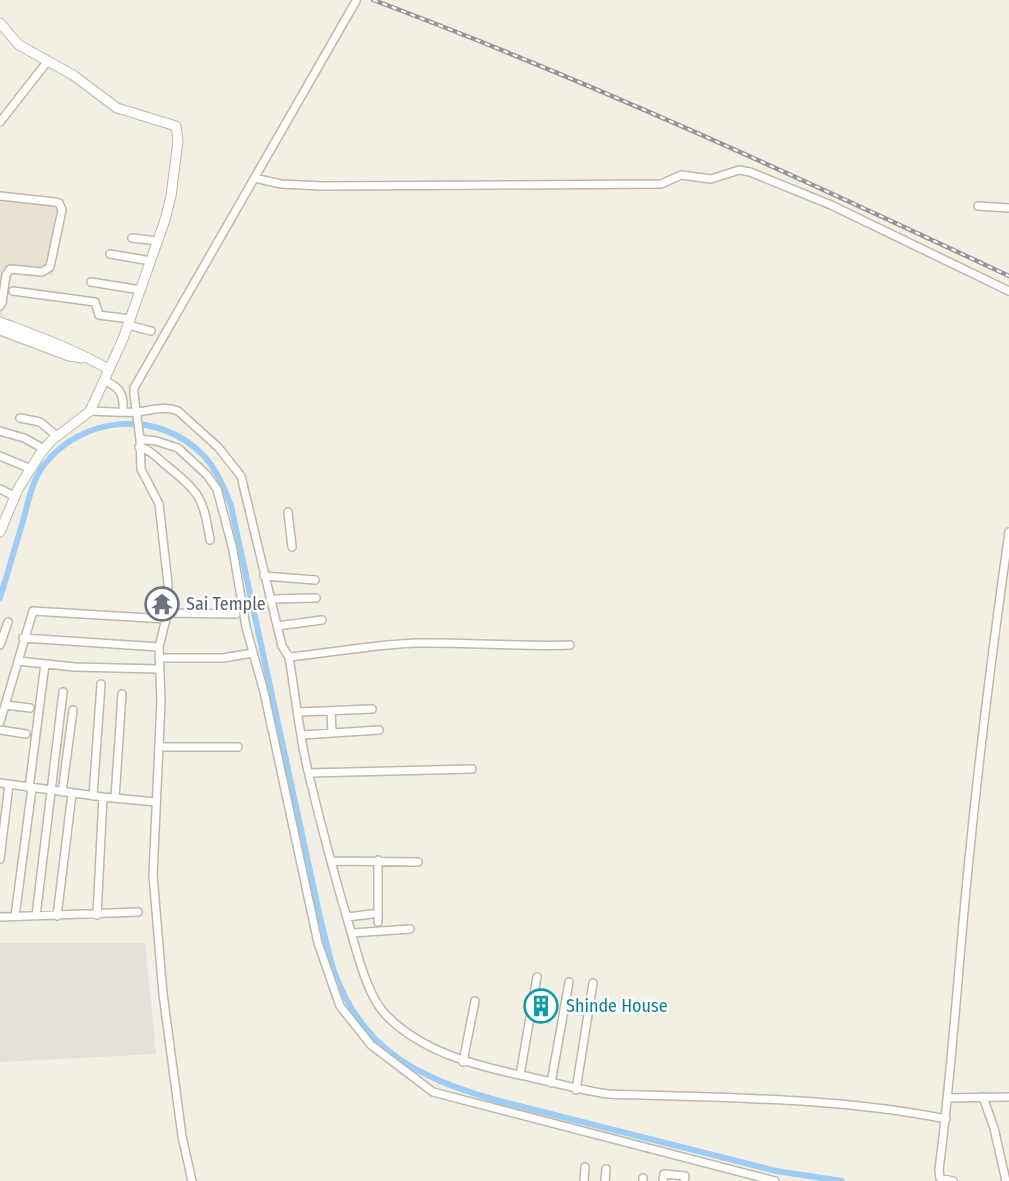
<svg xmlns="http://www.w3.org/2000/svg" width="1009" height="1181" font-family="'Fira Sans Condensed',sans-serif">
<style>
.residential{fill:#e7e2d2}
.industrial{fill:#e5e0d9}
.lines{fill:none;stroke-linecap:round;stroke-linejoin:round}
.canal{stroke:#9dccf4;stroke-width:6}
.minor-casing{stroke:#bfb8a7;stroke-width:10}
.tertiary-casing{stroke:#bfb8a7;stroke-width:11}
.minor{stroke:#fff;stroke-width:7}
.tertiary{stroke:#fff;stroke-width:9}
.rail-casing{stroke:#959595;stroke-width:4.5}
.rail{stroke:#fff;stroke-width:2;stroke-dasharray:5;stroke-linecap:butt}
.labels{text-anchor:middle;stroke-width:5;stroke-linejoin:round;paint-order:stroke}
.worship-label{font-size:18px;fill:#5b616d;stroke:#fff;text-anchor:start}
.culture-label{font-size:18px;fill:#0d838f;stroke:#fff;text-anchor:start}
</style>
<rect width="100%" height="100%" fill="#f3efe4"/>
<!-- residential -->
<path class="residential" d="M0 191 65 199 53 276 10 271 2 316 0 315Z"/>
<!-- industrial -->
<path class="industrial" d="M0 943H145L156 1054 0 1062Z"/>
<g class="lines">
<!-- canal -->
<path class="canal" d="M0 598C8 572 15 547 23 521 28 503 32 481 43 466 82 415 158 409 203 455 217 470 224 487 231 506L321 922C326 939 329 958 335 974 364 1051 418 1077 492 1099L776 1171 842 1181"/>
<defs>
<path id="minor" d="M0 122 47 62
M254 178 281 184 323 186 661 184 681 175 711 179 739 170 750 172 831 205 1009 291
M0 196 55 202 59 203 62 210 50 267 42 272 10 269 6 275 2 303 0 306
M978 206 1009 208
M132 238 158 241
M110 254 151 261
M91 282 141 290
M13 291 95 302 99 315 130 319
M128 325 151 331
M104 380C120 388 124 393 123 411
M90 411C105 411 120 413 135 412 151 411 162 405 178 411L218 447 241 476 282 646 289 657C332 653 375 644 418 643 469 642 520 647 570 645
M20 418 40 422 57 436
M0 431 24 438 44 449
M140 439 156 441 178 448 207 475 217 489 233 550 246 627 264 692 318 943 340 1006 371 1045 433 1092 775 1181
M139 447C151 450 157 458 167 466 200 493 203 497 210 540
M0 456 31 469
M0 489 14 496
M288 512 292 547
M264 576 315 580
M270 599 316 598
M166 613 236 614
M277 626 322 620
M23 638 159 647
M0 645 8 622
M289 657C295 693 299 731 307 767 320 822 335 878 351 932 358 956 368 997 386 1015 421 1051 473 1065 520 1075 550 1081 578 1090 608 1094 721 1098 835 1097 946 1119
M159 658H223L253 653
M18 661 75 667 158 669
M6 705 30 708
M331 711 332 733
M298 712 372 709
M0 722 33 611 166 619
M0 730 26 734
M302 735 379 730
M159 747H238
M309 773 472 769
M0 783 103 797 156 802
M29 788 45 664
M62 792 73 710
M93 796 101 684
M115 798 122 694
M0 859 9 784
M378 860V922
M331 861 418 862
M97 915 103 797
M15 916 32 788
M36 916 63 692
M57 916 72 794
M0 917 138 912
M347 917 372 914
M352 933 410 929
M463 1062 475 1001
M520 1075 537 977
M551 1083 569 982
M576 1090 593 983
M983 1097 994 1128 1006 1181
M948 1098 1009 1097
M192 1181 182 1136 163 994 153 875 161 701 159 647 166 619 168 584 159 504 141 469 140 439 134 394V388L356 1
M584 1181 585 1167
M605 1181 606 1169
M643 1181V1178
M663 1181 664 1174 685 1176 684 1181
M953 1181 940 1178 939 1170C952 1070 958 970 968 869 979 757 993 644 1009 532"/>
<path id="tertiary" d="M0 23 19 45 73 75 117 108 176 126 178 141 171 196 165 220 123 339 90 411 51 441 40 454 18 489 0 532
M0 322C37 336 74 349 108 369
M0 330 69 356 82 358"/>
</defs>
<!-- minor casing -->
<use href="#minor" class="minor-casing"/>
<!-- tertiary casing -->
<use href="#tertiary" class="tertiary-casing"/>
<!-- minor -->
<use href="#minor" class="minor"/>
<!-- tertiary -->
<use href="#tertiary" class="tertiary"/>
<defs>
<path id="rail" d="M373 0C590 81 800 178 1009 276"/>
</defs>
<!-- rail casing -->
<use href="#rail" class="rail-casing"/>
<!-- rail -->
<use href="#rail" class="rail"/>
</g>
<!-- icons -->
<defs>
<symbol id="temple-ring" viewBox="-11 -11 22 22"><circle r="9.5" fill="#fff" stroke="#6b7280" stroke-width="1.5"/><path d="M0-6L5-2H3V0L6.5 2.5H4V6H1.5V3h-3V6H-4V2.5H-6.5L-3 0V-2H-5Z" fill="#6b7280"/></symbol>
<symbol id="building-ring" viewBox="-11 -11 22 22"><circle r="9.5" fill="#fff" stroke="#0f9aa8" stroke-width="1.5"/><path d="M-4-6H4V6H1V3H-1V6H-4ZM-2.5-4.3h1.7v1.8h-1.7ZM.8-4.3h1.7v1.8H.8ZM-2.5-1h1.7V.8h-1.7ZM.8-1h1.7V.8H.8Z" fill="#0f9aa8"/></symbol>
</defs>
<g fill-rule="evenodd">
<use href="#temple-ring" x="143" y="585" width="38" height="38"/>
<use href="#building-ring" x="522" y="987" width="38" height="38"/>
</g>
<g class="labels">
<!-- worship labels -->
<g class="worship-label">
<text x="186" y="610">Sai Temple</text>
</g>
<!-- culture labels -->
<g class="culture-label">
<text x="566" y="1012">Shinde House</text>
</g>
</g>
</svg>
